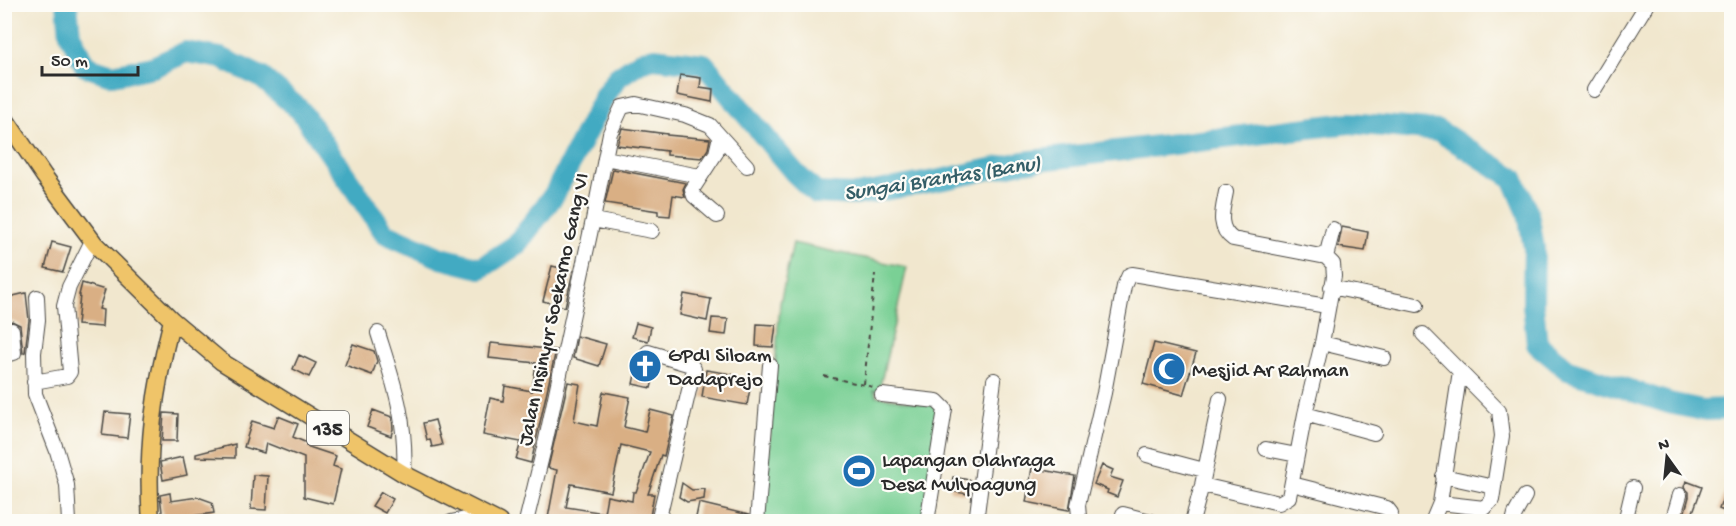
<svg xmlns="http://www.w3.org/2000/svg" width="1736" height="526" font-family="'Gochi Hand',sans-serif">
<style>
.green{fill:#7ad095;stroke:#527e60;stroke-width:1.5}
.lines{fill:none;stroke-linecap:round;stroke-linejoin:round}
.river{stroke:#42aac2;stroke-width:22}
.building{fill:#d9af84;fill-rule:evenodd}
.minor-casing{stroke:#494743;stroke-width:16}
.major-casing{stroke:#494743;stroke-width:19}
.path{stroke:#494743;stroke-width:2;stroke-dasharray:4.5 4.5;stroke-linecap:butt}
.minor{stroke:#fff;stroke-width:14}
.major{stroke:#efc469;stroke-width:16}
.labels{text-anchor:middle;stroke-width:4.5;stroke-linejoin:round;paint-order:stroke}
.shield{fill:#fdfcf7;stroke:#6a6a68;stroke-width:1.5}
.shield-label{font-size:20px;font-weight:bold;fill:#2b2b2b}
.street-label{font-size:21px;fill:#2b2b2b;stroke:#fdfcf7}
.poi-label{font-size:21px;fill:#2b2b2b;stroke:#fdfcf7;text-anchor:start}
.water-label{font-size:22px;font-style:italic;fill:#345e67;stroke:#fdfcf7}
</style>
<rect width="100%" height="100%" fill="#fdfcf7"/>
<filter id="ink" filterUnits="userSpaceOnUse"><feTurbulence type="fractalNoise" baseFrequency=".0167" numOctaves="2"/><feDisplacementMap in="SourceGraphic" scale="12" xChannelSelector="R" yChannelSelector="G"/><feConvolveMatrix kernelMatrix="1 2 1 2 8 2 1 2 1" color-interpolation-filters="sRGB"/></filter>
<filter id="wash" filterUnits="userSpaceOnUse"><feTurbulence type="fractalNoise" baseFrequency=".008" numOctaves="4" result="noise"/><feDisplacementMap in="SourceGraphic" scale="24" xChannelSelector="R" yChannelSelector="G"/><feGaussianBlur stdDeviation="1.35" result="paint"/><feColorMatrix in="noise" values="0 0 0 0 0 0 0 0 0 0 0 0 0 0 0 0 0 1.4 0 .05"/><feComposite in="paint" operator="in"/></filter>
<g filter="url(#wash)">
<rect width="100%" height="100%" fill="#f1e7ce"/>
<!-- green -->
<path class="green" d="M793 243 907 267 879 391 874 390 877 396 938 406 942 410 924 521 763 522 780 303Z"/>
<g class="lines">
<!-- river -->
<path class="river" d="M67 4 70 34 85 66 112 75 153 67 186 52 221 58 261 77 300 110 385 233 441 258 481 268 516 245 554 195 605 95 618 77 640 62 654 58 704 64 794 172 816 193 856 195 945 179 1023 162 1350 123 1439 131 1513 178 1528 213 1534 248 1533 304 1537 344 1568 370 1669 403 1702 410 1732 409"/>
</g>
<g id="blocks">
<!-- building -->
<path class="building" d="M680 75 701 78 700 87 713 89 712 102 677 95Z
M622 128 667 134V135L710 139 708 149 702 158 667 155V151L617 145Z
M613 169 686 183 683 189 685 197 673 195 670 216 658 215V211L605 203Z
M1342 227 1368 232 1365 251 1338 247Z
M52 242 71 247 63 272 45 268Z
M552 266 573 271 565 307 543 301Z
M82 283 105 290 99 309 103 310 102 327 77 325 80 295H79Z
M26 293 29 320 25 352 23 353 20 325 12 321 4 325V298Z
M684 294 711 299 707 321 680 315Z
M712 318 728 319 726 335 710 333Z
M636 323 651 327 648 341 632 337Z
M757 324 776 325 773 347 756 346Z
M577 336 606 344 599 366 573 358Z
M491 343 556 350 531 463 516 459 521 442 483 435 490 398 503 401 505 386 532 391 536 363 489 358Z
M1154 343 1196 353 1183 395 1143 384Z
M353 344 374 351 377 361 372 375 345 365Z
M299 355 316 363 309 377 293 369Z
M639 356 645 361 657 364 651 388 633 384Z
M706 370 732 374 731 379 751 383 747 405 702 397Z
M568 382 580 384 574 421 597 426 603 392 630 397 624 427 645 432 650 410 674 416 664 456 661 455 648 494H654L649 522H569L548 518 557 470 548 468ZM621 445 650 452 636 492H633L632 501 607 496 604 513 566 507 571 484 611 492Z
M373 410 392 417 393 429 391 436 367 427Z
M105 412 130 414 127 438 102 435Z
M164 413 178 414 177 441H162Z
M278 416 298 424 293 437 307 443 306 446 336 456 333 466 341 469 333 504 304 497V458L266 443 264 453 244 447 252 421 274 428Z
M435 420 442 445 432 447 430 439 427 440 423 423Z
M235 444V458L196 457V454Z
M183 457 187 475 163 480 160 462Z
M1102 465 1113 470 1110 477 1123 481 1117 497 1107 493 1108 490 1094 484Z
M1032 468 1075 476 1069 510 1026 502Z
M253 475 268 476 266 510 251 509Z
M953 477 970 480 967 494 950 491Z
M1730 478H1731V506L1729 513 1719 509Z
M1686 481 1702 487 1693 512 1697 513 1694 522H1682L1689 497V492L1684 487Z
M682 483 692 490 705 489 704 499 687 502 679 497Z
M381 492 393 499 385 513 372 506Z
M170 493 171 501 198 497 212 502 214 513 163 520 160 495Z
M699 503 749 515 748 522H695Z"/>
</g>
</g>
<g filter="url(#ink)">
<use href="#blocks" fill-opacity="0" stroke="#494743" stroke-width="1.5"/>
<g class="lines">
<defs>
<path id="minor" d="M1594 90 1647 4
M605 158 700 176
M1226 192C1223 209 1216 227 1233 239L1326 257
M717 216 694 196 692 190 716 153 720 136
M593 220 652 231
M1326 257 1333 229
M1331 287 1417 305
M37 297 38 320 34 353 35 394 57 451 67 485 69 522
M378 333C394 384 407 419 404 474
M1423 334 1499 411 1502 436 1494 487
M1322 343 1384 358
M648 352 691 365 694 369 658 522
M4 355 14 353 12 330
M34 382 67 376 70 372 64 306 69 287 92 241
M882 395 937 401 945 409 927 522
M1305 414 1374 433
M1266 449 1297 455
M1147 455 1204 470
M1292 484 1387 508 1391 513 1389 522
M1202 485 1279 503 1289 497 1305 414 1322 343 1334 276 1333 264 1326 257
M1440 503 1484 508 1492 500 1494 487 1443 476
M1123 514 1154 522
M451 522 485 515
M526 522 545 444 593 220 610 133 622 107 636 104 685 115 710 125 747 166
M757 522 770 365
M976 522 994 380
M1082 522 1079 517 1078 505 1104 393 1124 286 1129 275 1132 274 1327 306
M1192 522 1202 485 1220 399
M1432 522 1440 503 1460 371
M1513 522 1515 514 1525 496
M1625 522 1633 488
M1672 522 1680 495"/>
<path id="major" d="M4 117 44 176 95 244 172 320 222 362 404 474 499 522
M151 522C146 449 154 390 172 320"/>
</defs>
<!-- minor casing -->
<use href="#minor" class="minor-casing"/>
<!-- major casing -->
<use href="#major" class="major-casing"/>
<!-- path -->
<path class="path" d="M824 376 873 387
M864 384 875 274"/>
<!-- minor -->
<use href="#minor" class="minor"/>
<!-- major -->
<use href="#major" class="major"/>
</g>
</g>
<!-- icons -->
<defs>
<symbol id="church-disc" viewBox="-11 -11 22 22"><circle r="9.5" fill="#1f6fb2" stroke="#fdfcf7"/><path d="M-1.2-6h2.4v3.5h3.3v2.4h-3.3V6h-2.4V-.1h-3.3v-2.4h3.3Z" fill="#fff"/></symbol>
<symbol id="mosque-disc" viewBox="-11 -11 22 22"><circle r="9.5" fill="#1f6fb2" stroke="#fdfcf7"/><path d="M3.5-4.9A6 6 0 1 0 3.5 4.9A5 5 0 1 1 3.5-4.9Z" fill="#fff"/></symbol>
<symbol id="stadium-disc" viewBox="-11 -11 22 22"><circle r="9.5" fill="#1f6fb2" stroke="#fdfcf7"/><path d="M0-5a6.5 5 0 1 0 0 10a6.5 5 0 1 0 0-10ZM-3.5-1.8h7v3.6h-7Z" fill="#fff"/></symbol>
</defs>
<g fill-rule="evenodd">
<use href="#church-disc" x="626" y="347" width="38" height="38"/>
<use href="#mosque-disc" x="1150" y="350" width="38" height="38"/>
<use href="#stadium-disc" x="840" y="452" width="38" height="38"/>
</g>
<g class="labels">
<!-- shield labels -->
<rect class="shield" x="307" y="411" width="42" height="34" rx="4.5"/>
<g class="shield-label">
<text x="328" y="435">135</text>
</g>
<!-- street labels -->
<g class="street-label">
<text transform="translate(552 309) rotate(-78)" y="7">Jalan Insinyur Soekarno Gang VI</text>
</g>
<!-- poi labels -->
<g class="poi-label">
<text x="668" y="361">GPdI Siloam<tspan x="668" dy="24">Dadaprejo</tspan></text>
<text x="1192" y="376">Mesjid Ar Rahman</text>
<text x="882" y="466">Lapangan Olahraga<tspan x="882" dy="24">Desa Mulyoagung</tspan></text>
</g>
<!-- water labels -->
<g class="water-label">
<text transform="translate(942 176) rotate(-9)" y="8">Sungai Brantas (Banu)</text>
</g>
</g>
<!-- margin -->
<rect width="1736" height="526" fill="none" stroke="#fdfcf7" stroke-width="24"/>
<!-- north arrow -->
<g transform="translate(1667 457) rotate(345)" stroke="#fdfcf7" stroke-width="4.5" paint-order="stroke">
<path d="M0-4.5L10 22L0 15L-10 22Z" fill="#2b2b2b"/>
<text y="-9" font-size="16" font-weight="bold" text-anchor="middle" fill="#2b2b2b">N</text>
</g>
<!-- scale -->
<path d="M42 66v9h96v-9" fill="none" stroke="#2b2b2b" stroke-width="3"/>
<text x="51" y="66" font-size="18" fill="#2b2b2b" stroke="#fdfcf7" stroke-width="4.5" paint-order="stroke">50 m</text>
</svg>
